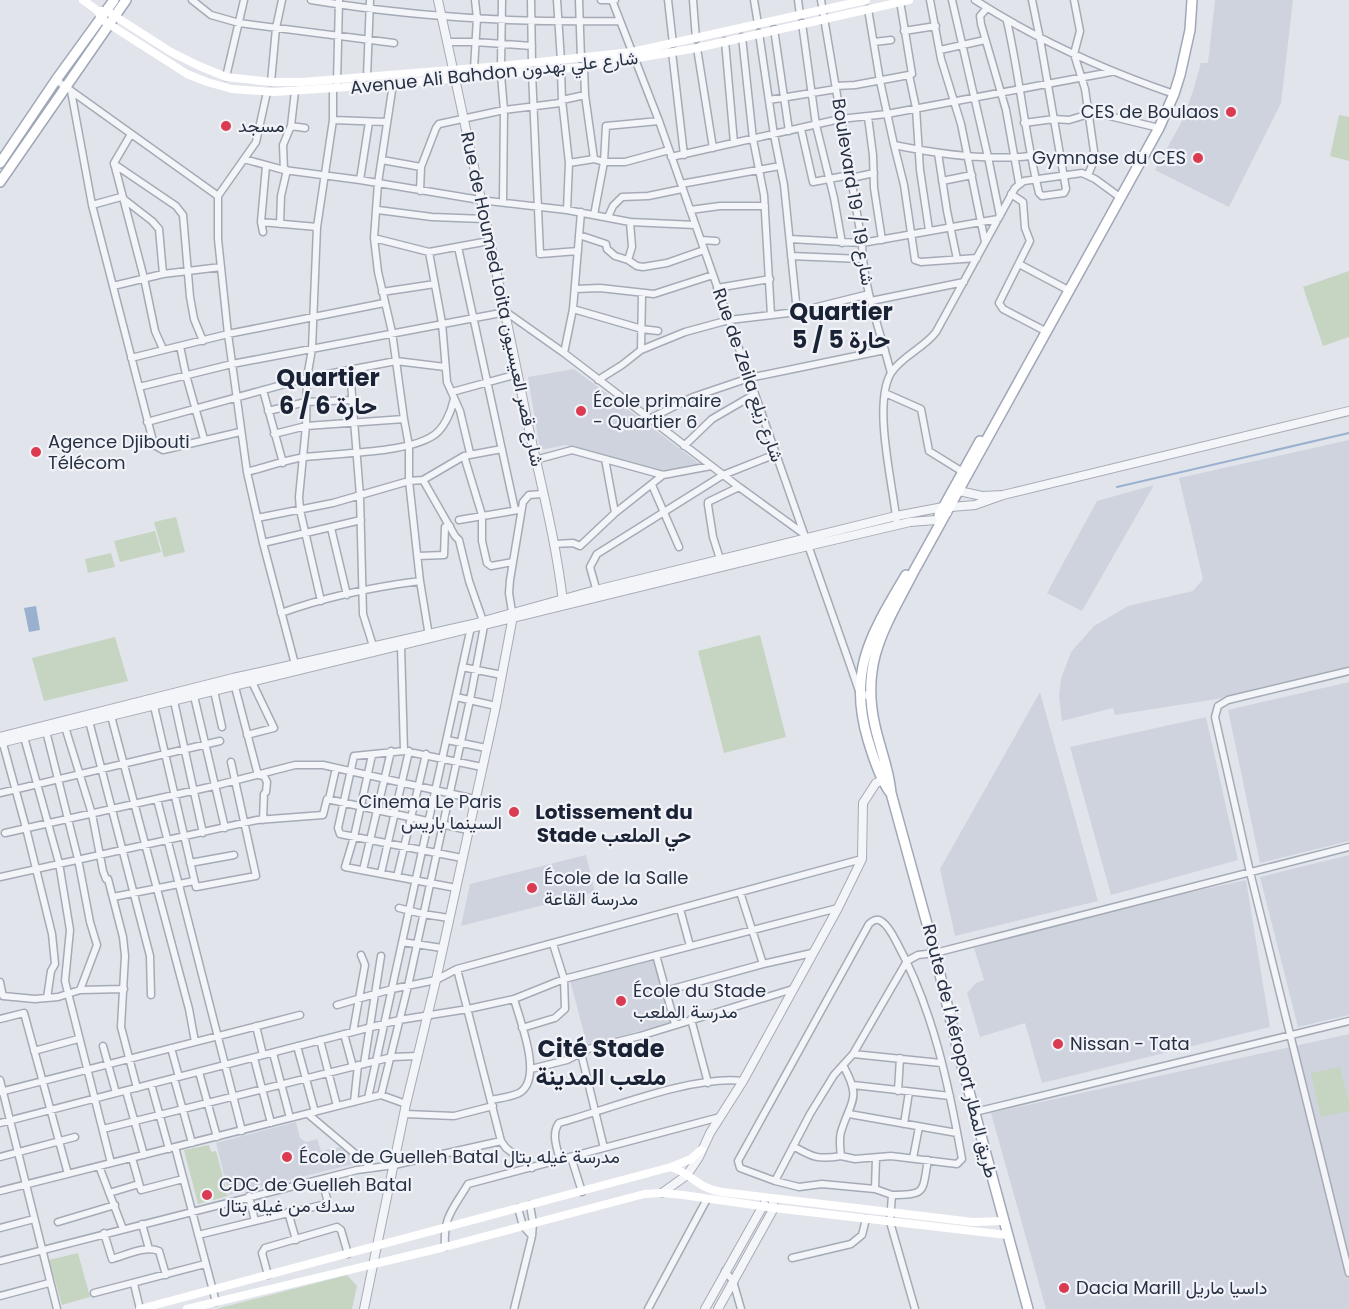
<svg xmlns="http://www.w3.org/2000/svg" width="1349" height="1309" font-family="Poppins,Vazirmatn,sans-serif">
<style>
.built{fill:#ced3dd}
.green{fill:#c6d5c1}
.water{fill:#99b1ce}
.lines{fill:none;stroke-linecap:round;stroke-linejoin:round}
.stream{stroke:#99b1ce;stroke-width:2}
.minor-casing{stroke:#a5abb6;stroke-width:9}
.tertiary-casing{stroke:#a5abb6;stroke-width:10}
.primary-casing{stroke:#9fa8b8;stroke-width:12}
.minor{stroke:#f4f5f9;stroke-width:6}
.tertiary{stroke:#f4f5f9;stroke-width:8}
.secondary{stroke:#fff;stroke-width:8}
.primary{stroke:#fff;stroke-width:9}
.poi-dot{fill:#da3b50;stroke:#f1f3f8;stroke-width:2}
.labels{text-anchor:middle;stroke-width:4.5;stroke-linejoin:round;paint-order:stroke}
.street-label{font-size:18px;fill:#273144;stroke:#f1f3f8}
.poi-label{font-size:18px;fill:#273144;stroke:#f1f3f8;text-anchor:start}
.neighbourhood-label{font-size:20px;font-weight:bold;fill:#1a2235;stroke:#f1f3f8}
.district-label{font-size:24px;font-weight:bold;fill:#1a2235;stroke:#f1f3f8}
</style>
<rect width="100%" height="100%" fill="#e1e4eb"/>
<!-- built -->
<path class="built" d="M1215 0H1293L1281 103 1229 207 1155 170 1182 121 1193 91 1201 63H1208Z
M574 369 700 464 666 472 566 445 540 450 528 377Z
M1349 440V667L1217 699 1115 715 1113 708 1062 721 1059 696 1061 679 1071 652 1094 626 1128 606 1193 591 1203 579 1179 478Z
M1154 485 1082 611 1047 593 1097 501Z
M1349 682V841L1260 863 1228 710Z
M1040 692 1098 901 955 936 940 869Z
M1206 717 1238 860 1111 895 1070 747Z
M586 855 595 892 461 926 470 884Z
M1349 855V1015L1298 1027 1260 877Z
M1246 880 1270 1027 1042 1083 1025 1023 980 1037 967 993 976 983 984 980 974 948 1110 910Z
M655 958 673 1022 587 1045 570 980Z
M1349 1034V1309H1046L991 1113Z
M296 1122 300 1138 306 1142 317 1139 321 1151 345 1146 361 1162 229 1195 216 1143Z"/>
<!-- green -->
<path class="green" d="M1339 115 1349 117V161L1330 156Z
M1349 271V337L1323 346 1303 287Z
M176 517 185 552 164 557 154 522Z
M155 531 161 552 120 562 114 541Z
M111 553 115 567 88 573 85 559Z
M760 635 786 737 724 753 698 651Z
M115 637 128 681 44 701 32 658Z
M1340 1067 1349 1103V1111L1321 1117 1311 1073Z
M209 1145 211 1152 216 1151 228 1196 198 1204 184 1150Z
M78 1253 90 1297 62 1305 49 1260Z
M347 1275 357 1286 352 1309H216Z"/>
<!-- water -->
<path class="water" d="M36 606 40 630 29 632 24 608Z"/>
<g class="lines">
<!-- stream -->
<path class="stream" d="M1117 487 1349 433"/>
<defs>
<path id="minor" d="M192 0 211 15 239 23 394 43
M311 0C413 17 516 23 619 21
M531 0 532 63
M557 0 561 61
M579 0 581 59
M601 0H615
M612 0 659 121 848 659 859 691 869 697
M668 0 673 44
M693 0 696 39
M754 0 758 24
M798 0 800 15
M821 0 862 243C863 288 880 330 891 373
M930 0 941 59 961 124 985 242
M952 0 988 157 1000 216
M975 0C1037 40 1104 70 1174 94
M1074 0 1080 31 1074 54 1085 89 1095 158 1088 175
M900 1 912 74 909 75 916 108 920 170 929 230
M987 8 980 16 981 24 1006 110 1019 183
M868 9 880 81 894 145C938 154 986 161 1030 156
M1007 21C1020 78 1025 136 1039 193L1042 196 1064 193 1066 189 1040 39 1032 0
M802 23 816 125 834 198 842 243
M774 29 789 131
M904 31 936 26
M759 33 774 135 784 185 797 312
M742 37 753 139 764 195 771 315
M725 41 734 143
M447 42H475L532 46
M874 42 891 40
M697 48 713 148
M940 50 985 40
M672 52 684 155
M501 66 502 0
M584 67 585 95 594 159 604 162 594 215
M474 69 477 18 475 0
M561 70 562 100 569 163 567 210
M532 73 540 254 578 251
M501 75 504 110 503 201
M226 77 244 0
M367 77 370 0
M56 80 218 196
M271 82 276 28 282 0
M337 83 339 0
M393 84 378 183 374 238 378 272 392 332 404 419 409 446V481L420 581 429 636
M836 86 855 85 909 75
M71 91 92 205 154 445 163 450 240 432
M267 92 256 142 218 196V239L228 334 247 472 263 543 296 668
M769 100 836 89
M868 117 873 155 874 188 882 240
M333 120 387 122
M659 121 606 126 604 162H625L669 150
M1024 123 1054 119 1069 120 1089 114H1101L1159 128
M291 126 305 128
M801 129 813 182 850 175
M131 134 114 163 144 278 155 331 163 349
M894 145 904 185 915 260 921 262 977 258
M938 153 947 211 957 259
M671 157 840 119 887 114 1111 72
M244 159 284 170 360 180 480 200 567 210 630 222 695 225
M382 160 421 167
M569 163 594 159
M114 164 176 206 183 215 190 297 194 319 203 341
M284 170 283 145 291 126 295 91
M851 178 874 173
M360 180 369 122
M942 181 972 175
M681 184 780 166
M420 191 421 167 436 128 439 124 504 110 560 103 562 100 585 95
M1011 194 1023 202 1025 228 1030 241 999 303 1003 309 1047 332
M92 205 121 197 152 221 159 229 163 274
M378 210 432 217 485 219
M690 210 720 206H765
M608 217 613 206 622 197 648 196 682 189
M261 222 317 227
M280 224 281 196 287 170
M263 232 261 222 266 166
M579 235 606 244 607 249 615 256 628 260 637 266 643 267 667 263 704 250
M374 238 429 252 489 241
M790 239 862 243 998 219
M701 240 716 241
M458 247 515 510
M429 252 442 323 447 382 460 411 470 453
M791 256 862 259
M628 260 632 247 630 222
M1019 264 1070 291
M113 286 163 274 221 267
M717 288 770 279
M575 289 600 288 654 294 713 275
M382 292 435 284
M871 301 964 282
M573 309 642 329 658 331
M180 346 186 375 204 439
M641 350 642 294
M564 353 573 309 581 212
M131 358 228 334 384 303
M350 370 360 496 363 614 374 649
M598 380 622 365 641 350 685 332 729 320 797 312 869 294
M139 387 232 364 506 312 564 353 739 487 804 534
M263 390 283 463
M452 392 518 374
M885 393 921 409 929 451 966 474
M268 411 306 402 353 400
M649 419 693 397 749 378 885 350
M147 422 307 378 396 361 445 367
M274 434 306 426 404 419
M684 446 712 419 755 394
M464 456 482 515V541L487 563 491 566 513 562
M605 459 615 513
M535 460 572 450 663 475 711 466
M247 472C266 467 285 460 305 457 338 453 404 453 431 437 444 430 451 412 454 399
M423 480 455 536 459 540 469 581 483 621
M652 485 679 547
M257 518 333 503 409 481 423 480 464 456 502 449
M459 520 518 510
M897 525C894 489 872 405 891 373 902 356 924 348 936 332L1015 188 1024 181 1082 173 1095 179 1121 198
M331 528 347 595
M263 543 361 520
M554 544 573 543 580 546 615 513 663 475
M418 556 444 555 445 527 450 526
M720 559 713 537 708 505V502L739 487
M597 592 590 567 597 554 723 475 776 454
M321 601 300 510 299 497 306 426 307 378 312 349 317 227 333 120V89
M512 612 509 593 510 580 523 502 529 495 542 494
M281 613C325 597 373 587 420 581
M401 646 404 751
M462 667 502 675
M1349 671 1228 700 1218 706 1215 717 1250 872 1349 1273
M234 683 258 775 264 776 267 782 266 792 264 794 263 820
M214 691 222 727
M194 696 225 828
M456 697 496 706
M174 701 203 833
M154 706 196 887 256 876 231 762
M111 716 189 1009 195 1042
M89 721 150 956 151 995
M65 727 92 814 103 871 106 879H108L123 937 125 956 121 1027 137 1088
M46 731 78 859 90 922 97 945 80 990
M247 735 274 728 252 682
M24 737 59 863 70 930 65 981 111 1163
M2 740 26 828 52 934 55 964 51 971 47 998
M447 740 486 748
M372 755 354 837 345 867 456 888
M0 793 220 741
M157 799 242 1131
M329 799 336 768
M5 833 214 786 295 765H323L475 799
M462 858 340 834 338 828 354 756 404 751 482 767
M190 863 234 855
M363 870 391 751
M381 873 409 751
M0 877 257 820 323 815 327 799 468 830
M397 877 426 754
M740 892 763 964
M113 897 194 881
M399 908 423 914 449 918
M680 909 690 946
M402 942 442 948
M656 955 675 1024
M457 969 501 1141 506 1148 532 1168
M0 982 2 992
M665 991 763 964 812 953
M0 992H2L3 996 35 999 58 997 80 990 124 989
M337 1005 392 989 436 980 457 969 862 859
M0 1019 24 1013 68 1174
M691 1019 708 1083
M256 1026 263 1055
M522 1028 555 1018 565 1009 564 979 553 944
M353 1032 365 965 361 955
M344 1034 353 1067
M320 1040 337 1106
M103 1046 116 1093
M297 1046 315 1112
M171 1048 179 1077
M34 1051 78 1039
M273 1053 290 1118
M581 1053 604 1148
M853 1054 941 1063
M254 1058 271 1123
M364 1064 381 956
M531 1069 567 1060 588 1049 640 1036 793 989
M199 1072 217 1137
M174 1078 192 1143
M0 1080 57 1309
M151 1084 169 1149
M853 1085 950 1096
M126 1091 144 1155
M898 1091 900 1058
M0 1092 300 1015
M381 1095 408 986 470 700 484 626
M368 1098 471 627
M491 1100C500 1098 511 1097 519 1093 544 1079 520 1021 514 999
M354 1102 358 1065
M975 1112 1349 1021
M308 1114 372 1168
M405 1114 454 1116 493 1106
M849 1114 957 1133
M0 1123 399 1020 468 1009 514 999 564 979 838 908
M904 1124 909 1092
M103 1129 392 1057 418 1056
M793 1146C812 1157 818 1160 841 1156
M175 1147 216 1302
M0 1157 75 1137
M571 1157 582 1192
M132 1158 141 1190 183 1179
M876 1158 875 1189 892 1195 890 1222 915 1309
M913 1158 919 1127
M560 1160C557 1148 551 1134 559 1123 610 1109 692 1075 743 1081
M99 1166 123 1229
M775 1181 740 1168 738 1161 869 924C872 921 877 918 881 921 888 925 894 937 897 943 933 1009 949 1086 962 1159L957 1164 891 1156 855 1159 841 1156C840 1148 839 1139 841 1132 851 1099 862 1100 843 1065
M875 1189 822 1184 799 1187 775 1181 810 1114 834 1075 853 1054 907 961 918 955 935 953 1349 847
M0 1191 381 1095 406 1104
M109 1193 139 1184
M892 1195C927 1195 922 1192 928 1160
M249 1196 255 1221
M518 1208 523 1226 532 1236
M288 1212 296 1240
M58 1222 115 1205
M142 1224 149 1249
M0 1228 34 1219
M104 1233 112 1259C126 1255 146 1245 159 1251L166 1275
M198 1235 326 1204 327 1199 322 1179
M445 1247C443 1216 454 1208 468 1184L720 1117
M792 1258 851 1244 862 1235 866 1219
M0 1261 357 1170 394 1165 501 1141
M725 1271 733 1281 741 1309
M268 1275 262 1253 265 1248 337 1227 341 1230 348 1254
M134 1284 140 1309
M94 1293 205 1264
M0 1296 49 1283
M514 1309 532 1236 533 1223 530 1205
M648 1309 707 1199"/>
<path id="tertiary" d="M438 0C468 138 498 276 526 415 539 477 556 539 563 602
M955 493 959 491 982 496 1003 495
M950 501 951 507 975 505 1003 495 1349 411
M0 737 233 678 473 624 596 590 896 516 943 507 947 513 936 520 910 522 808 546 0 743
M662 1193 687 1175 699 1157 710 1133 743 1081 838 908 862 859 863 803 876 783 887 778
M364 1309 406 1104 436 980 496 706 513 616
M705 1309 764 1204
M718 1309 774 1208 773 1202"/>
<path id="primary" d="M0 163 56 80 114 0
M0 182 126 0
M939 515 980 441
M889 791C879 776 873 757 868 740 847 670 872 633 906 575
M1028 1309 957 1047 935 953 891 793C889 769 880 749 875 726 860 661 886 626 914 571L1159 128 1174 94 1180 75 1190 30 1192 0"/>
</defs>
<!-- minor casing -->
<use href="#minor" class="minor-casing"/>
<!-- tertiary casing -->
<use href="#tertiary" class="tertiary-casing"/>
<!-- primary casing -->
<use href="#primary" class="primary-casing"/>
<!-- minor -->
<use href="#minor" class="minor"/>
<!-- tertiary -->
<use href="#tertiary" class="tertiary"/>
<!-- secondary -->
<path class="secondary" d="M83 0 98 11H107L171 52 197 65 226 77 271 82H302L501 66 632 52 866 0
M98 11 101 19 187 74 207 82 232 89 274 92 393 84 584 67 697 48 909 0
M671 1167 691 1159 701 1150
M140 1309 671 1167C693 1174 696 1188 722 1192L973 1222 1004 1221
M187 1309 445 1247 644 1194 662 1193 683 1195 774 1208 1007 1235"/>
<!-- primary -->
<use href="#primary" class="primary"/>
</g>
<!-- markers -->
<g class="poi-dot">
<circle cx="1231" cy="112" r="6"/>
<circle cx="226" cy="126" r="6"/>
<circle cx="1198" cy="158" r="6"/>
<circle cx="581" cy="411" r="6"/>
<circle cx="36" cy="452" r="6"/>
<circle cx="514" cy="812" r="6"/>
<circle cx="532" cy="888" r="6"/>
<circle cx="621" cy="1001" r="6"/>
<circle cx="1058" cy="1044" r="6"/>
<circle cx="287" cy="1157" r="6"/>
<circle cx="207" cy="1195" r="6"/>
<circle cx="1064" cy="1288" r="6"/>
</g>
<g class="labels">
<!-- street labels -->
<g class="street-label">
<text transform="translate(494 73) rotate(-6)" y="6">Avenue Ali Bahdon شارع علي بهدون</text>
<text transform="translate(853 192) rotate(81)" y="6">Boulevard 19 / شارع 19</text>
<text transform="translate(502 299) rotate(78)" y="6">Rue de Houmed Loita شارع قصر العيسيون</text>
<text transform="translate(748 375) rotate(71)" y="6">Rue de Zeila شارع زيلع</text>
<text transform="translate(960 1051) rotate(76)" y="6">Route de l'Aéroport طريق المطار</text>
</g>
<!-- poi labels -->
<g class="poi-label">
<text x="1219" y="118" text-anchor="end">CES de Boulaos</text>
<text x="238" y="132">مسجد</text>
<text x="1186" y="164" text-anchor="end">Gymnase du CES</text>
<text x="593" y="407">École primaire<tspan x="593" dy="21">- Quartier 6</tspan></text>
<text x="48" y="448">Agence Djibouti<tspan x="48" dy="21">Télécom</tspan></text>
<text x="502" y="808" text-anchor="end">Cinema Le Paris<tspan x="502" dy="21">السينما باريس</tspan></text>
<text x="544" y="884">École de la Salle<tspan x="544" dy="21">مدرسة القاعة</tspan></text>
<text x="633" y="997">École du Stade<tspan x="633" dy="21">مدرسة الملعب</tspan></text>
<text x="1070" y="1050">Nissan - Tata</text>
<text x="299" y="1163">École de Guelleh Batal مدرسة غيله بتال</text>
<text x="219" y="1191">CDC de Guelleh Batal<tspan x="219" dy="21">سدك من غيله بتال</tspan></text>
<text x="1076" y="1294">Dacia Marill داسيا ماريل</text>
</g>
<!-- neighbourhood labels -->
<g class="neighbourhood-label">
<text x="614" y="819">Lotissement du<tspan x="614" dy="23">Stade حي الملعب</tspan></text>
</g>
<!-- district labels -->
<g class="district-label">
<text x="841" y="320">Quartier<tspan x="841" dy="28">5 / حارة 5</tspan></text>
<text x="328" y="386">Quartier<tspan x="328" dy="28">6 / حارة 6</tspan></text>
<text x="601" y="1057">Cité Stade<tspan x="601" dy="28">ملعب المدينة</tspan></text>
</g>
</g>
</svg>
